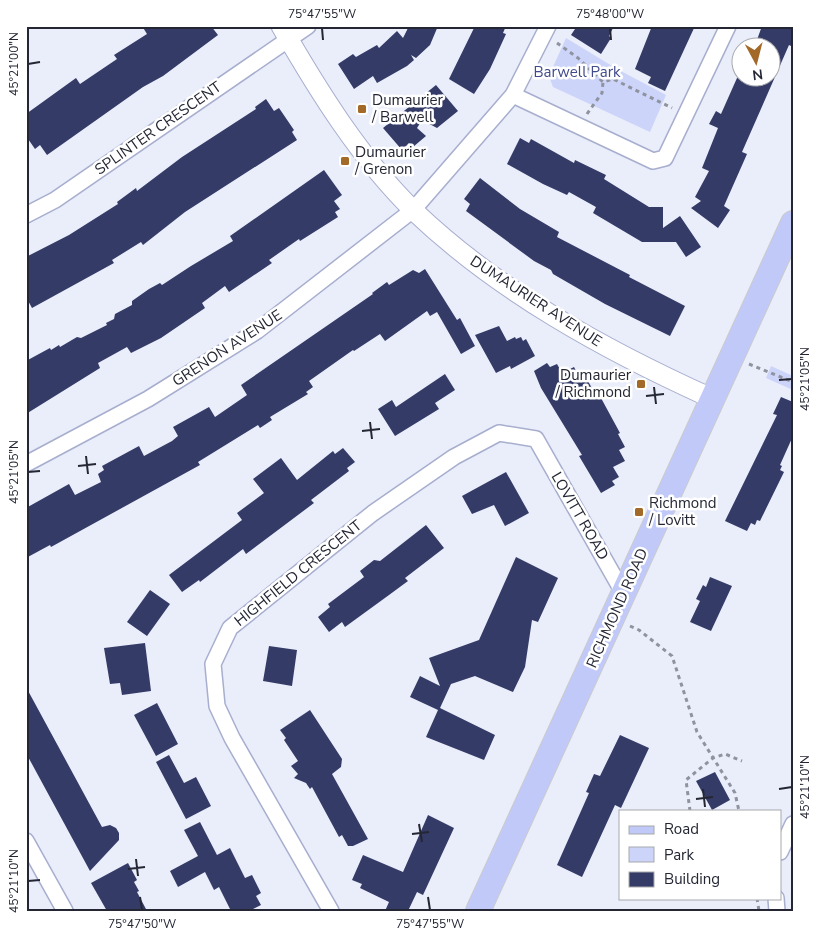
<svg xmlns="http://www.w3.org/2000/svg" width="819" height="937" font-family="'Nunito Sans',sans-serif">
<style>
.green{fill:#ccd4f9}
.building{fill:#343b67}
.lines{fill:none;stroke-linecap:round;stroke-linejoin:round}
.minor-casing{stroke:#a7aece;stroke-width:18}
.tertiary-casing{stroke:#a7aece;stroke-width:21}
.primary-casing{stroke:#cacbce;stroke-width:26}
.path{stroke:#8f929f;stroke-width:3;stroke-dasharray:4 4;stroke-linecap:butt}
.minor{stroke:#fff;stroke-width:15}
.tertiary{stroke:#fff;stroke-width:19}
.primary{stroke:#c1c9f8;stroke-width:24}
.ticks{fill:none;stroke:#242733;stroke-width:2}
.poi-dot{fill:#a36928;stroke:#fff;stroke-width:2}
.labels{text-anchor:middle;stroke-width:5;stroke-linejoin:round;paint-order:stroke}
.park-label{font-size:15px;fill:#414a8b;stroke:#fff}
.poi-label{font-size:15px;fill:#242733;stroke:#fff;text-anchor:start}
.street-label{font-size:15px;fill:#242733;stroke:#fff}
.neatline{fill:none;stroke:#242733;stroke-width:2}
.ticks-label{font-size:12px;text-anchor:middle;fill:#242733}
</style>
<rect width="100%" height="100%" fill="#eaedfa"/>
<!-- green -->
<path class="green" d="M566 38 617 69 666 95 650 132 553 87 549 76Z
M771 366 793 376V390L766 378Z"/>
<!-- building -->
<path class="building" d="M142 26H211L218 35 163 76 143 87 47 155 40 145 35 149 26 136V114L76 78 80 84 117 59 114 55 147 34Z
M409 26H438L430 45 416 58 411 55 414 60 407 66 377 83 373 76 354 89 338 64 353 54 356 57 377 45 379 48 397 31 403 38Z
M475 26H506L503 33 506 34 490 69 474 94 449 79Z
M577 26H614L609 36 611 38 601 54 571 35Z
M652 26H695L665 91 648 83 651 77 635 69Z
M762 26H793V47L789 45 742 152 747 154 724 206 730 210 718 228 691 208 701 201 695 197 709 171 702 168 718 128 709 124 716 111 721 114 737 78H772V48H754Z
M436 85 458 111 437 128 422 120 417 128 426 136 413 147 409 143 402 150 383 128Z
M266 99 274 111 279 108 294 130 292 132 297 140 185 212 143 245 141 242 112 260 114 263 32 308 26 297V257L69 235 118 204 117 202 136 188 137 191 182 157 256 109 255 107Z
M520 138 529 143 531 139 574 163 575 160 606 175 604 179 649 207H663V228L680 216 701 247 686 257 676 242H642L593 213 596 207 569 192 567 195 543 184 507 164Z
M324 170 342 195 334 201 340 209 335 212 338 217 300 241 299 239 269 260 272 263 229 292 225 286 202 303 205 308 161 338 131 353 127 347 98 363 100 368 26 414V361L50 348 51 350 59 345 60 347 77 337 81 338 107 325 106 323 114 319 115 314 132 305V301L149 289 160 283 162 285 191 266 233 241 230 236Z
M480 178 520 209 559 232 557 237 630 275 629 277 685 306 670 336 605 304 553 274 551 270 534 261 466 211 470 204 464 199Z
M425 269 457 320 460 318 475 346 461 354 437 312 430 316 427 311 385 341 380 334 354 351 353 350 309 381 313 387 306 392 308 394 270 417 272 420 260 428 258 425 198 462 200 465 51 547 50 545 26 558V508L69 484 75 495 101 482 98 474 104 470 102 466 139 446 144 456 172 441 178 436 173 427 209 407 215 417 247 395 241 385 373 294 372 293 387 282 389 285 413 270 419 273Z
M499 326 507 341 515 337 516 339 521 337 523 341 526 339 535 356 511 369 510 366 496 373 475 335Z
M547 363 550 367 557 364 562 373 574 367 579 377 584 374 598 399 601 398 620 433 618 434 625 447 619 450 625 461 613 467 619 477 612 481 615 485 601 493 579 456 582 455 541 388 534 371Z
M445 374 455 390 435 403 439 409 395 436 378 409 392 400 396 407Z
M781 397 793 402V436L780 465 782 466 780 470 784 472 760 521 757 520 755 525 751 523 747 531 725 521 777 415 773 414Z
M343 448 355 462 347 468 349 471 311 500 314 503 246 554 243 549 200 582 199 580 182 592 169 575 242 520 237 513 264 493 253 479 281 458 297 480 333 451 335 454Z
M506 472 529 513 505 526 494 505 472 514 462 496Z
M426 525 444 548 405 578 408 581 389 595 345 627 342 622 329 632 318 617 330 607 328 604 364 577 360 571 374 560 380 561Z
M516 557 558 578 538 622 532 620 525 667 513 692 475 676 451 684 440 708 495 735 484 760 426 737 438 710 410 697 420 676 440 686 429 658 479 640Z
M710 577 732 586 711 631 690 622 700 601 696 599 703 585 706 587Z
M150 590 170 604 147 636 127 622Z
M145 643 151 691 122 695 120 683 110 684 104 648Z
M269 646 297 650 292 686 263 681Z
M26 687 102 827 110 825 116 828 119 833V840L90 871 26 753Z
M157 703 178 744 156 756 134 715Z
M310 710 342 759 341 767 332 774 368 839 353 846H348L342 835 339 837 312 787 310 789 306 783 294 778 298 774 291 766 298 761 284 740 286 738 280 730Z
M620 735 649 748 621 808 615 805 582 877 557 865 589 793 586 792 594 774 600 776Z
M169 755 184 783 196 777 211 806 186 819 156 762Z
M715 772 730 800 712 810 696 781Z
M428 815 454 828 423 895 417 892 408 911H385L389 902 360 888 362 884 352 880 363 855 403 872Z
M200 822 217 855 230 848 245 878 252 875 261 893 256 896 261 905 249 911H231L219 887 214 890 205 872 178 887 170 871 198 856 184 830Z
M128 863 137 880 134 882 139 891 137 892 147 911H107L91 883Z"/>
<g class="lines">
<defs>
<path id="minor" d="M513 95 653 161 665 158 728 26
M26 215 55 200 308 26
M26 464 148 399 257 331 413 210 513 95 548 26
M26 841 65 911
M780 852 793 824
M776 898 777 911
M331 911 232 738 217 706 213 664 230 628 373 513 454 457 499 433 536 439 624 594"/>
<path id="tertiary" d="M281 26C319 92 360 158 414 211 499 292 605 350 711 398"/>
<path id="primary" d="M478 911 793 223"/>
</defs>
<!-- minor casing -->
<use href="#minor" class="minor-casing"/>
<!-- tertiary casing -->
<use href="#tertiary" class="tertiary-casing"/>
<!-- primary casing -->
<use href="#primary" class="primary-casing"/>
<!-- path -->
<path class="path" d="M557 43 578 58 603 82 613 79 672 108
M587 114 602 93 603 82
M749 364 793 382
M630 626 639 630 672 656 697 732 735 793 739 811
M690 811 686 780 713 758 725 754 742 761
M757 898 759 911"/>
<!-- minor -->
<use href="#minor" class="minor"/>
<!-- tertiary -->
<use href="#tertiary" class="tertiary"/>
<!-- primary -->
<use href="#primary" class="primary"/>
</g>
<!-- ticks -->
<path class="ticks" d="M322 28 323 40M610 28 611 40M28 64 40 62M779 380 792 379M654 387 656 404M646 396 664 394M370 422 372 439M362 431 380 429M86 456 88 474M78 466 96 464M28 472 40 471M703 789 705 807M779 789 792 787M696 799 713 797M419 824 422 842M412 834 429 832M136 859 138 876M128 869 145 867M28 881 40 880M140 897 142 910M428 897 430 910"/>
<!-- markers -->
<g class="poi-dot">
<rect x="357" y="104" width="10" height="10" rx="2.5"/>
<rect x="340" y="156" width="10" height="10" rx="2.5"/>
<rect x="636" y="379" width="10" height="10" rx="2.5"/>
<rect x="634" y="507" width="10" height="10" rx="2.5"/>
</g>
<g class="labels">
<!-- park labels -->
<g class="park-label">
<text x="577" y="77">Barwell Park</text>
</g>
<!-- poi labels -->
<g class="poi-label">
<text x="372" y="105">Dumaurier<tspan x="372" dy="17">/ Barwell</tspan></text>
<text x="355" y="157">Dumaurier<tspan x="355" dy="17">/ Grenon</tspan></text>
<text x="631" y="380" text-anchor="end">Dumaurier<tspan x="631" dy="17">/ Richmond</tspan></text>
<text x="649" y="508">Richmond<tspan x="649" dy="17">/ Lovitt</tspan></text>
</g>
<!-- street labels -->
<g class="street-label">
<text transform="translate(158 128) rotate(-35)" y="5">SPLINTER CRESCENT</text>
<text transform="translate(536 301) rotate(33)" y="5">DUMAURIER AVENUE</text>
<text transform="translate(227 348) rotate(-33)" y="5">GRENON AVENUE</text>
<text transform="translate(580 516) rotate(60)" y="5">LOVITT ROAD</text>
<text transform="translate(298 573) rotate(-39)" y="5">HIGHFIELD CRESCENT</text>
<text transform="translate(617 608) rotate(-66)" y="5">RICHMOND ROAD</text>
</g>
</g>
<!-- border -->
<rect width="819" height="937" fill="none" stroke="#ffffff" stroke-width="55"/>
<!-- legend -->
<rect x="619" y="810" width="162" height="90" fill="#ffffff" stroke="#a7a9ad"/>
<rect x="629" y="826" width="25" height="8" fill="#c1c9f8" stroke="#a7a9ad"/>
<text x="664" y="834" font-size="15" fill="#242733">Road</text>
<rect x="629" y="847" width="25" height="15" fill="#ccd4f9" stroke="#a7a9ad"/>
<text x="664" y="860" font-size="15" fill="#242733">Park</text>
<rect x="629" y="872" width="25" height="15" fill="#343b67" stroke="#a7a9ad"/>
<text x="664" y="884" font-size="15" fill="#242733">Building</text>
<!-- north arrow -->
<g transform="translate(756 62) rotate(173)"><circle r="24" fill="#ffffff" stroke="#a7a9ad"/>
<path d="M0-4L9 19L0 12L-9 19Z" fill="#a36928"/>
<text y="-8" font-size="14" font-weight="bold" text-anchor="middle" fill="#242733">N</text>
</g>
<rect x="28" y="28" width="764" height="882" class="neatline"/>
<g class="ticks-label">
<text x="322" y="18">75°47'55"W</text>
<text x="610" y="18">75°48'00"W</text>
<text transform="translate(14 64) rotate(-90)" y="4">45°21'00"N</text>
<text transform="translate(805 379) rotate(-90)" y="4">45°21'05"N</text>
<text transform="translate(14 472) rotate(-90)" y="4">45°21'05"N</text>
<text transform="translate(805 787) rotate(-90)" y="4">45°21'10"N</text>
<text transform="translate(14 881) rotate(-90)" y="4">45°21'10"N</text>
<text x="142" y="928">75°47'50"W</text>
<text x="430" y="928">75°47'55"W</text>
</g>
</svg>
